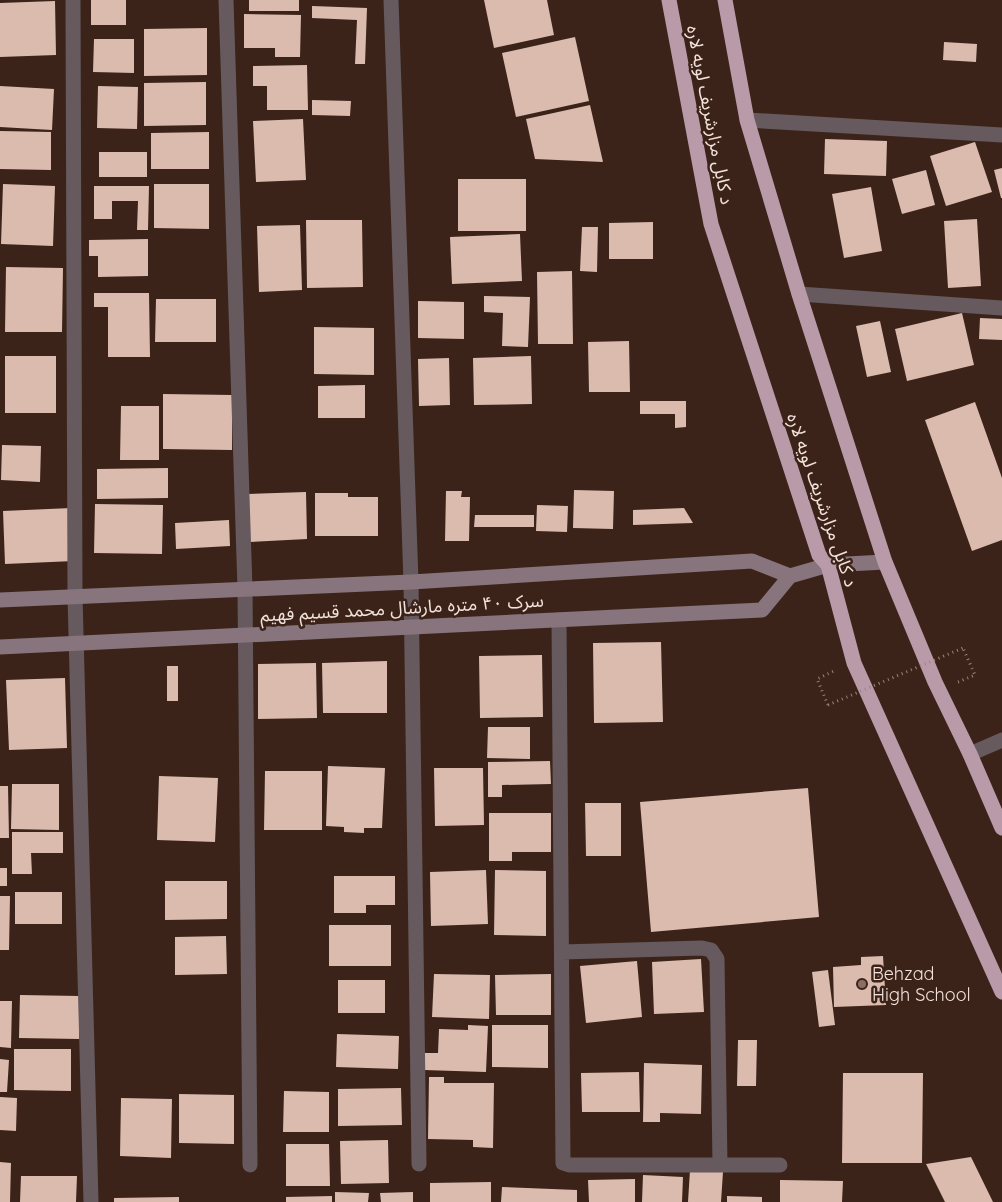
<svg xmlns="http://www.w3.org/2000/svg" width="1002" height="1202" font-family="Quicksand,'Noto Sans Arabic',sans-serif">
<style>
.building{fill:#dbbbae}
.lines{fill:none;stroke-linecap:round;stroke-linejoin:round}
.path{stroke:#9a857d;stroke-width:3;stroke-dasharray:1 4;stroke-linecap:butt}
.street{stroke:#665a5f;stroke-width:15}
.secondary{stroke:#88747d;stroke-width:15}
.highway{stroke:#b99aa8;stroke-width:15}
.path-bridge{stroke:#9a857d;stroke-width:3;stroke-dasharray:1 4;stroke-linecap:butt}
.education-dot{fill:#8d6e63;stroke:#3b2319;stroke-width:2}
.labels{text-anchor:middle;stroke-width:5;stroke-linejoin:round;paint-order:stroke}
.street-label{font-size:18px;fill:#f3e2db;stroke:#3b2319}
.poi-label{font-size:18px;fill:#f3e2db;stroke:#3b2319;text-anchor:start}
</style>
<rect width="100%" height="100%" fill="#3b2319"/>
<!-- building -->
<path class="building" d="M91 0H126V25H91Z
M249 0H299V11H249Z
M484 0H547L554 35 494 48Z
M55 1 56 55 0 57V3Z
M312 6 367 8 365 64H355L357 20 312 18Z
M244 14 301 15 300 57H275V48H244Z
M207 28V75L144 76V29Z
M575 37 589 101 516 117 502 53Z
M94 39H134V73L93 72Z
M944 42 977 44 976 62 943 60Z
M307 65 308 110H267V86H253V66Z
M206 82V125L144 126V83Z
M0 86 54 89 52 130 0 127Z
M98 86 138 87 137 129 97 128Z
M312 100 351 101 350 116 312 115Z
M590 105 603 162 535 159 526 119Z
M303 119 306 180 256 182 253 121Z
M0 131 51 132V170L0 169Z
M209 132V169H151V133Z
M825 139 887 141 886 176 824 174Z
M975 142 992 192 946 206 930 156Z
M99 152H147V177H99Z
M1002 168V198H1001L994 170Z
M926 170 935 205 902 214 892 179Z
M458 179H526V231H458Z
M3 184 55 186 53 246 1 244Z
M154 184H209V229L154 228Z
M94 186H149L148 230H137L138 201H112V219H94Z
M871 187 882 251 844 258 832 194Z
M977 219 981 286 948 288 944 221Z
M306 220H362L363 287 307 288Z
M653 222V259H609V223Z
M300 225 302 290 259 292 257 226Z
M582 227H598L597 272 580 271Z
M520 234 522 281 452 284 450 237Z
M148 239V276L98 277V256H89V240Z
M6 267 63 268 62 332H5Z
M572 271 573 344H538L537 272Z
M94 293H149L150 357H108V307H94Z
M484 296 530 297 528 347 502 346 503 313 484 312Z
M156 299H216V342H155Z
M418 301 464 302V339L418 338Z
M962 313 974 365 907 381 895 329Z
M980 318 1002 319V340L979 339Z
M880 321 891 372 867 377 856 326Z
M314 327 374 328V375L314 374Z
M629 341 630 392H589L588 342Z
M5 356H56V413H5Z
M531 356 532 404 474 405 473 358Z
M449 358 450 405 419 406 418 359Z
M365 385V418H318V386Z
M163 394 232 395V450L163 449Z
M640 401H686V427L675 428V414H640Z
M975 402 1002 478V540L972 551 925 420Z
M121 406H159V460H120Z
M2 445 41 446 40 482 1 480Z
M168 468V498L97 499V469Z
M574 490 614 491 613 529 573 528Z
M446 491H462L461 497H470L469 541H445Z
M306 492 307 539 249 542 247 494Z
M315 493H348V497H378V536H315Z
M95 504 163 505 162 554 94 553Z
M537 505 568 506 567 532 536 531Z
M71 508 74 561 5 564 3 511Z
M684 508 693 523 633 525V510Z
M475 515H534V527H474Z
M229 520 230 546 176 549 175 523Z
M661 642 663 722 594 723 593 643Z
M542 655 543 717 480 718 479 656Z
M387 661V713H323L322 663Z
M316 663 317 718 258 719V664Z
M167 666H178V701H167Z
M65 678 67 748 9 750 6 680Z
M488 727H530V759L487 758Z
M550 761 551 784 502 785V797H488V762Z
M328 766 385 768 382 828H364V833L344 832V827L326 826Z
M434 768H483L484 825 435 826Z
M265 771H322V830H264Z
M159 776 218 778 215 842 157 840Z
M12 784H59V830L11 829Z
M0 786H8L9 838H0Z
M808 788 819 917 651 932 640 802Z
M585 803H621V856H586Z
M489 813H551V852H512V861H489Z
M12 832H63V853H31L32 874H12Z
M0 868H7V886H0Z
M486 870 488 924 431 926 430 872Z
M495 870 546 871V936L494 935Z
M334 876H395V905H366V913H334Z
M165 881H227V919L165 920Z
M15 892H62V924H15Z
M0 896H10L9 950H0Z
M329 925H391V966H329Z
M226 936 227 974 175 975V937Z
M883 956 886 1005 834 1007 833 967 861 965V957Z
M701 959 704 1012 654 1014 652 962Z
M637 961 642 1017 586 1023 580 966Z
M828 970 835 1025 819 1027 812 972Z
M434 974 490 975 489 1019 432 1017Z
M551 974V1015H496L495 975Z
M338 980H385V1013H338Z
M20 995 80 996 79 1039 19 1038Z
M0 1001H12L11 1048 0 1047Z
M468 1025 488 1026 486 1072 424 1070V1053H438L439 1029 468 1030Z
M492 1025H548V1068L492 1067Z
M337 1034 399 1036 398 1069 336 1067Z
M738 1040H757L756 1086H737Z
M14 1049H71V1091L14 1090Z
M0 1059 9 1060 7 1092H0Z
M644 1063 702 1065 701 1114 660 1113V1122H643Z
M639 1072 640 1112H582L581 1073Z
M843 1073H923L922 1163H842Z
M429 1077H444V1083H494L493 1148 473 1147V1140L428 1139Z
M401 1088 402 1125 338 1126V1089Z
M284 1091 329 1092V1132H283Z
M179 1094 234 1095V1144L179 1143Z
M0 1097 17 1098 16 1131 0 1130Z
M121 1098 172 1099 171 1158 120 1156Z
M388 1140 389 1183 341 1184 340 1141Z
M286 1144H329L330 1186H286Z
M971 1157 993 1202H945L926 1164Z
M0 1162 11 1163 10 1202H0Z
M690 1170 723 1172 721 1202H688Z
M643 1175 683 1177 682 1202H642Z
M21 1176H77L76 1202H20Z
M635 1179V1202H589L588 1180Z
M780 1180 843 1181 842 1202H780Z
M491 1182V1202H430V1183Z
M502 1187 577 1190V1202H501Z
M335 1192 369 1193 368 1202H335Z
M413 1192V1202H381L380 1193Z
M332 1196V1202H286V1197Z
M727 1196 762 1197V1202H727Z
M179 1197V1202H114V1198Z"/>
<g class="lines">
<!-- path -->
<path class="path" d="M958 682 975 675 963 648
M828 705 817 679 836 670"/>
<!-- street -->
<path class="street" d="M73 0 75 596 91 1202
M226 0 245 589 250 1165
M391 0 411 582 419 1164
M747 120 1002 135
M799 294 1002 308
M559 620 563 1163 569 1165H780
M970 754 1002 740
M562 952 702 948 711 950 717 959 720 1165"/>
<!-- secondary -->
<path class="secondary" d="M0 600 411 582 752 561 790 576
M0 647 762 610 790 576 828 565 885 562"/>
<!-- highway -->
<path class="highway" d="M669 0 711 224 819 555 828 565 854 663 1002 992
M725 0 747 120 799 294 885 562 935 682 970 754 1002 828"/>
<!-- path-bridge -->
<path class="path-bridge" d="M828 705 963 648"/>
</g>
<!-- markers -->
<circle class="education-dot" cx="862" cy="984" r="5"/>
<g class="labels">
<!-- street labels -->
<g class="street-label">
<text transform="translate(710 115) rotate(79)" y="6">د کابل مزارشریف لویه لاره</text>
<text transform="translate(822 500) rotate(71)" y="6">د کابل مزارشریف لویه لاره</text>
<text transform="translate(402 608) rotate(-3)" y="6">سرک ۴۰ متره مارشال محمد قسیم فهیم</text>
</g>
<!-- poi labels -->
<g class="poi-label">
<text x="872" y="980">Behzad<tspan x="872" dy="21">High School</tspan></text>
</g>
</g>
</svg>
